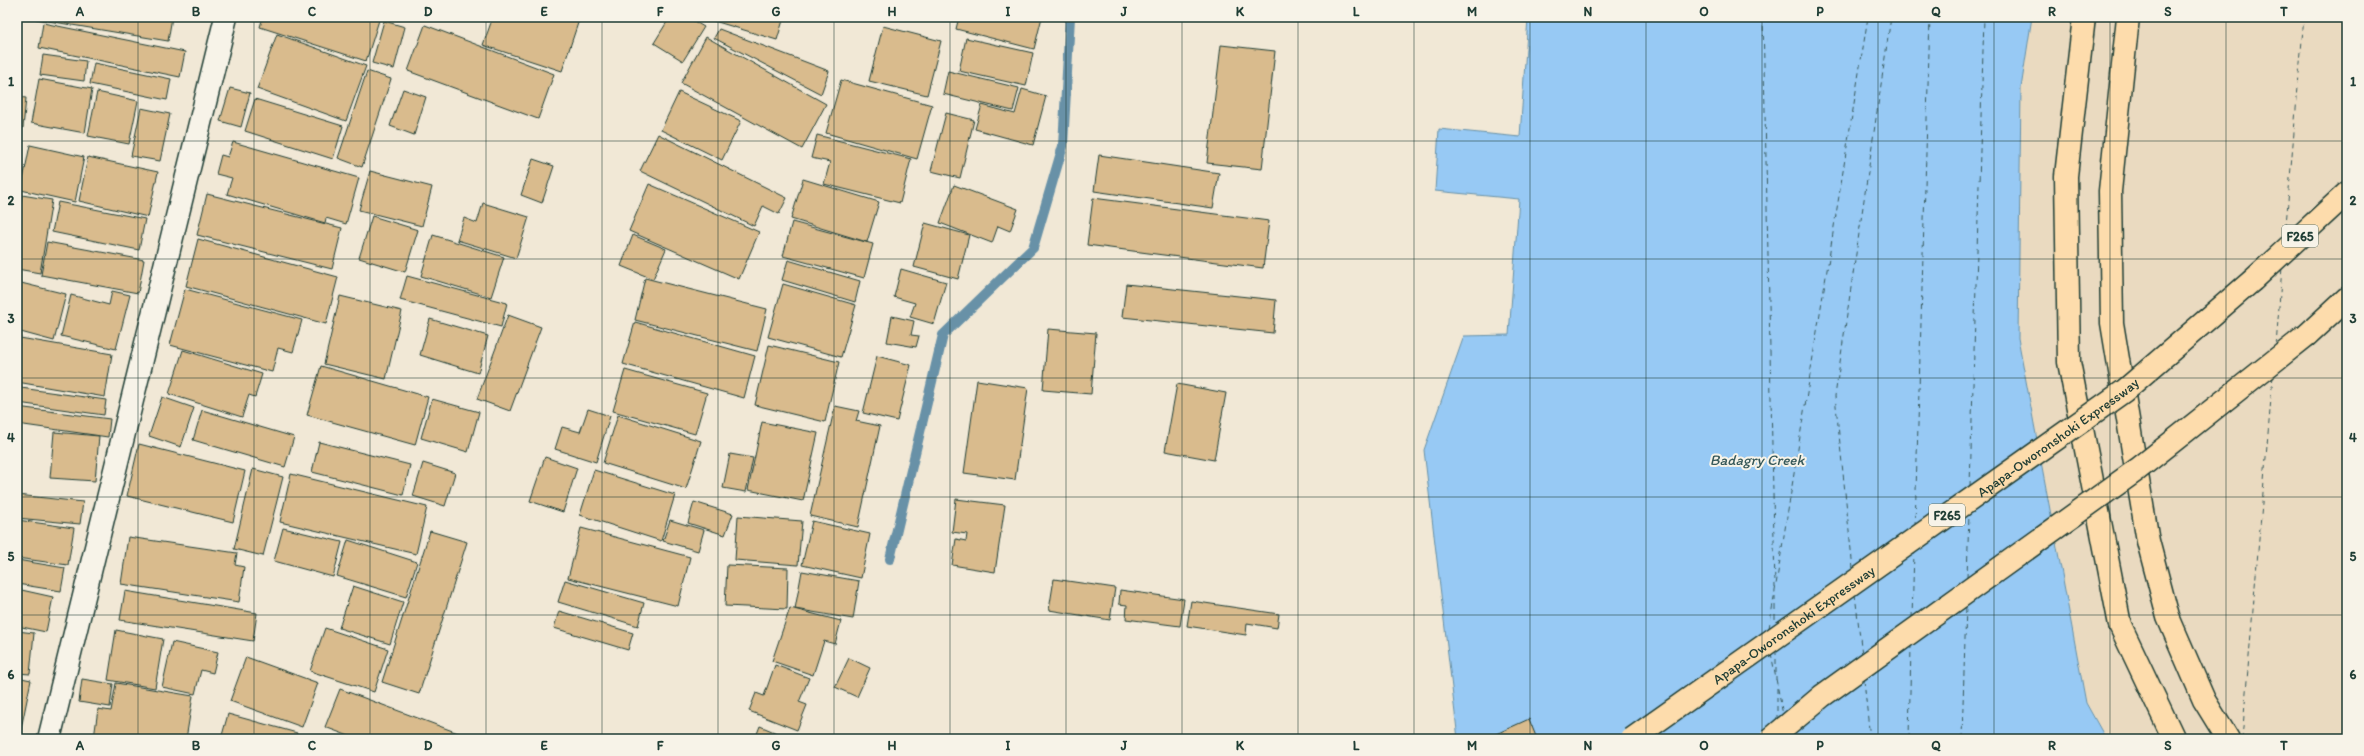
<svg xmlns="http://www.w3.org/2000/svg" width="2364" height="756" font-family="Itim,sans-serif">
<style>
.built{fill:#eadac0}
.water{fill:#97c9f4;stroke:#6791a7}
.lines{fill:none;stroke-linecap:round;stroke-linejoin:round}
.stream{stroke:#6791a7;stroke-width:10}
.ferry{stroke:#37595a;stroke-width:1;stroke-dasharray:5 4;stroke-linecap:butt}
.building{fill:#d9bb8d;stroke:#1f3d34}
.minor-casing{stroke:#1f3d34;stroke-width:25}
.highway-casing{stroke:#1f3d34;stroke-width:25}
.minor{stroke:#f7f3e8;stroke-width:22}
.highway{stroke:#fddcac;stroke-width:22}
.highway-bridge-casing{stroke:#1f3d34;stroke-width:25;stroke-linecap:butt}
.highway-bridge{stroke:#fddcac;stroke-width:22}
.grid{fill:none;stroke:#1f3d34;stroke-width:1;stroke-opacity:0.55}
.labels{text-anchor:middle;stroke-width:4;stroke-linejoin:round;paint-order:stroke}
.shield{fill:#f7f3e8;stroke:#60746a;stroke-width:1}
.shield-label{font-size:13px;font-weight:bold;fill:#1f3d34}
.street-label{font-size:14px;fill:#1f3d34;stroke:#f7f3e8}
.water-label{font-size:15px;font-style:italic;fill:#37595a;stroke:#f7f3e8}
.neatline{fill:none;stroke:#1f3d34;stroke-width:1.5}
.grid-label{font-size:13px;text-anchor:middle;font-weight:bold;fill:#1f3d34}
</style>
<rect width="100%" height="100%" fill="#f1e8d6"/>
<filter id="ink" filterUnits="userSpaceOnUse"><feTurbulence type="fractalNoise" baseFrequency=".025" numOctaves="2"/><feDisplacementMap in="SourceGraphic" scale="8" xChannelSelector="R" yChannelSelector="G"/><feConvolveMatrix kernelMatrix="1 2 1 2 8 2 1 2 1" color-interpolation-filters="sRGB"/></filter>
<g filter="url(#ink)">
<!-- built -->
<path class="built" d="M2032 17H2347V739H2106L2086 703 2018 338 2021 88Z"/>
<!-- water -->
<path class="water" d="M1528 17H2032L2021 88 2018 338 2086 703 2106 739H1458L1424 450 1464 336 1509 335 1519 199 1435 191 1439 129 1520 137Z"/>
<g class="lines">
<!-- stream -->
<path class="stream" d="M890 559 943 335 1033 248 1063 146 1070 17"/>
<!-- ferry -->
<path class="ferry" d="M1763 17 1775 588
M2285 236 2304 17
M2276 346 2282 267
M1970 486 1984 17
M1915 526 1930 17
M1853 569 1835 396 1891 17
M1967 578 1969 513
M1855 594 1862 655
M1775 596V624
M1912 618 1914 552
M1769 628 1868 17
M1776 650V680
M1771 653 1783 715
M1864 680 1870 739
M1777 688V720
M1909 739 1911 646
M1962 739 1966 605
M2242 739 2273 375"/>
</g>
<!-- building -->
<path class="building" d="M37 17H172L168 41 36 19Z
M263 17H380L366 61 260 27Z
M493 17H580L562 71 483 45Z
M670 17H687L704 27 683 61 654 43Z
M701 17H784L777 40Z
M959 17H1042L1034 49 956 29Z
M384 21 405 27 394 69 372 63Z
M43 23 185 52 180 77 39 48Z
M425 25 554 74 538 119 408 71Z
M883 26 941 41 927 95 869 81Z
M719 29 829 71 821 94 714 38Z
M277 34 366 66 346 121 257 89Z
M706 37 826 104 802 149 681 83Z
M966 38 1033 53 1026 86 959 71Z
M1221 45 1275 51 1262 169 1207 163Z
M43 55 86 61 84 81 40 75Z
M94 63 171 79 167 100 90 84Z
M367 71 391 79 362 167 338 158Z
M948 71 1019 88 1013 111 943 94Z
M39 79 92 89 85 133 31 123Z
M841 80 932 105 917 159 826 133Z
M230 88 250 93 241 127 220 121Z
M403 89 426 97 414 135 390 126Z
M1022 89 1046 96 1033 145 975 129 982 105 1015 114Z
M97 92 138 101 129 144 88 136Z
M679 92 741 121 722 160 661 130Z
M17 97 26 98 23 128 17 127Z
M255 99 343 126 333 159 245 131Z
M141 108 170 114 160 161 131 156Z
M946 113 974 120 960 178 931 171Z
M658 134 787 198 779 214 763 206 754 226 640 171Z
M817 135 911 159 900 203 824 184 830 162 811 158Z
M233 142 359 178 346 224 326 218 325 223 227 194 232 178 216 174 221 155 228 157Z
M30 145 84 157 75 202 21 190Z
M1099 155 1219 173 1213 208 1094 191Z
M88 157 158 172 148 217 79 201Z
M533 159 554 166 542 203 521 195Z
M370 171 432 187 422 226 359 210Z
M803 179 879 202 867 242 791 219Z
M649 184 759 232 739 279 629 231Z
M954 185 1018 209 1010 231 998 226 992 243 940 223Z
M207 194 342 228 332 269 197 235Z
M22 195 52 200 40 273 17 269V225Z
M1093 198 1269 221 1263 268 1087 245Z
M58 202 145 219 139 250 52 232Z
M483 203 529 217 516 258 457 240 464 218 477 223Z
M372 216 418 230 405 272 359 258Z
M792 222 873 244 864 278 783 256Z
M925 223 969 235 958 279 914 267Z
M433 235 504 257 491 297 421 276Z
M633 235 666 249 653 279 621 266Z
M198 239 338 277 326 324 186 286Z
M47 242 144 260 138 293 41 275Z
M788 260 860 281 855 302 782 280Z
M901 269 946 282 934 324 910 317 915 303 894 297Z
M407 276 507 303 501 327 400 300Z
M645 278 767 309 757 351 635 320Z
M17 282 66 294 54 341 17 331Z
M783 284 856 305 841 357 768 337Z
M1126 284 1276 300 1273 333 1122 317Z
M185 289 302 320 293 352 278 348 272 372 170 345Z
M112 291 130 295 116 349 61 336 71 295 109 305Z
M340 296 402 311 386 379 324 364Z
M508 315 541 327 510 411 477 399Z
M892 316 914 321 911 335 919 336 916 347 887 342Z
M430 319 488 336 478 373 420 355Z
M635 322 755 356 744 398 623 364Z
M1048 329 1096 333 1091 394 1043 390Z
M20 338 112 354 105 397 17 382V357Z
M769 345 839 362 825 422 755 405Z
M183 350 262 374 255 397 249 395 242 417 169 394Z
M877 356 911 365 897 421 863 413Z
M321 366 428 397 415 445 307 415Z
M625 370 707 393 695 434 613 411Z
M977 380 1028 388 1015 480 964 473Z
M1177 384 1226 393 1214 460 1165 451Z
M21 388 106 400 104 415 18 403Z
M162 397 194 408 181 447 149 436Z
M432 399 479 412 468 452 421 438Z
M835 406 859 411 856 421 880 426 858 527 810 516Z
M17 407 110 419 108 437 17 424Z
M588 409 610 416 596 462 555 449 562 427 580 432Z
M202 410 294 437 285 467 193 440Z
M618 415 701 441 686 489 603 463Z
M762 422 818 433 803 501 748 490Z
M54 432 99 436 95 481 50 478Z
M319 442 410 465 403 495 312 472Z
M139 444 245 471 233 522 127 496Z
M730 454 753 458 746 492 723 488Z
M545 457 577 468 563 512 530 501Z
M423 463 455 473 445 506 413 496Z
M253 469 283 477 263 556 234 549Z
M594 470 675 495 661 541 580 515Z
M291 474 427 507 416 554 280 522Z
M17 495 83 502 80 524 17 518Z
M956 499 1005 505 995 572 952 565 956 539 966 541 967 534 952 532Z
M694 502 733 514 725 535 688 523Z
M738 516 802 521 798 565 735 560Z
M17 520 74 528 68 565 17 558Z
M670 520 704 530 698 551 663 541Z
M812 521 870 534 861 578 802 565Z
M283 528 342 542 333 577 274 561Z
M581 528 690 557 678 606 568 578Z
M430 531 467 542 419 694 382 682Z
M128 537 237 553 235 565 244 567 239 602 121 584Z
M348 540 417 562 406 597 337 576Z
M17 560 65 568 61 591 17 584Z
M727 565 788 568 787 609 725 606Z
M802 571 859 581 853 619 795 609Z
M1054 579 1115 588 1110 620 1049 610Z
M565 580 644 603 638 626 558 602Z
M353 586 403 602 390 644 339 628Z
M17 589 53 597 46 632 17 626Z
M1120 590 1184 599 1180 626 1126 619 1127 605 1119 604Z
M125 591 257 613 253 641 120 620Z
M1191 601 1279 614 1277 628 1247 623 1246 635 1187 626Z
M790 608 841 621 835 644 824 641 813 675 772 661Z
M559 611 633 633 628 650 554 628Z
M325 628 388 649 374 692 310 671Z
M116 630 163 639 155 688 108 680Z
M17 631 34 633 30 674 17 673Z
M172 642 218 652 213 673 201 670 195 694 162 687Z
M246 657 318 683 302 727 230 701Z
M849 658 870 668 857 697 835 687Z
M775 665 809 678 799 702 807 705 797 730 749 711 756 693 764 696Z
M17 677 31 680 19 739H17Z
M82 679 113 684 110 707 79 702Z
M116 683 193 696 186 739 94 738 98 709 111 711Z
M340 689 474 739H357L325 727Z
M228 714 297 733 295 739H221Z
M1529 719 1537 739H1485Z
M760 726 791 739H755Z"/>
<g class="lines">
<defs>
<path id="minor" d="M49 739 226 17"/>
<path id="highway" d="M2084 17 2066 176 2069 362 2120 625 2174 739
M2128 17 2110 191 2112 323 2148 541 2168 617 2204 700 2228 739
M2253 280 2347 193
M2307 335 2347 298"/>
</defs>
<!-- minor casing -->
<use href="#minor" class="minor-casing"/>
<!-- highway casing -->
<use href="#highway" class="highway-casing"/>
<!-- minor -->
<use href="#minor" class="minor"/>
<!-- highway -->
<use href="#highway" class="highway"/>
<defs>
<g id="highway-bridge">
<path id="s1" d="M1632 739 2124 391 2253 280"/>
<path d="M1771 739 1822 696 2138 469 2307 335"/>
</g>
</defs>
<!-- highway-bridge casing -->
<use href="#highway-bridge" class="highway-bridge-casing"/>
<!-- highway-bridge -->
<use href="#highway-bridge" class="highway-bridge"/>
</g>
</g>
<!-- grid -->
<path class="grid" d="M138 17V739M254 17V739M370 17V739M486 17V739M602 17V739M718 17V739M834 17V739M950 17V739M1066 17V739M1182 17V739M1298 17V739M1414 17V739M1530 17V739M1646 17V739M1762 17V739M1878 17V739M1994 17V739M2110 17V739M2226 17V739M17 141H2347M17 259H2347M17 378H2347M17 497H2347M17 615H2347"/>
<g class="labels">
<!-- shield labels -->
<g class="shield">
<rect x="2282" y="225" width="36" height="22" rx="3"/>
<rect x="1929" y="504" width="36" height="22" rx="3"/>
</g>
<g class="shield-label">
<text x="2300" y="241">F265</text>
<text x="1947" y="520">F265</text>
</g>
<!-- street labels -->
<g class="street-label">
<text dy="5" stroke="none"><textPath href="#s1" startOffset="522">Apapa-Oworonshoki Expressway</textPath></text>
<text dy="5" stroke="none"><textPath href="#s1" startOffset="198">Apapa-Oworonshoki Expressway</textPath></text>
</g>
<!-- water labels -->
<g class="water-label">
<text x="1757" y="465">Badagry Creek</text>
</g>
</g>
<!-- margin -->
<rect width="2364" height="756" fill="none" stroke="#f7f3e8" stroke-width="44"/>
<rect x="22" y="22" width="2320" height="712" class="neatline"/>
<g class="grid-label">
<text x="80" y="16">A</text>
<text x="196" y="16">B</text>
<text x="312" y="16">C</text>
<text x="428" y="16">D</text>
<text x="544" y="16">E</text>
<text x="660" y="16">F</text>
<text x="776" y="16">G</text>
<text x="892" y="16">H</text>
<text x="1008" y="16">I</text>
<text x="1124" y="16">J</text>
<text x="1240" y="16">K</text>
<text x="1356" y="16">L</text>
<text x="1472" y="16">M</text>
<text x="1588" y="16">N</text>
<text x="1704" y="16">O</text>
<text x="1820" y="16">P</text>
<text x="1936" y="16">Q</text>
<text x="2052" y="16">R</text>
<text x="2168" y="16">S</text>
<text x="2284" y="16">T</text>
<text x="11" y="86">1</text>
<text x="2353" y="86">1</text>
<text x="11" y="205">2</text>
<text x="2353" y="205">2</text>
<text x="11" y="323">3</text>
<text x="2353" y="323">3</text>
<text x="11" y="442">4</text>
<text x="2353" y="442">4</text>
<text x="11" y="561">5</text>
<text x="2353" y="561">5</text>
<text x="11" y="679">6</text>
<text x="2353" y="679">6</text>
<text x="80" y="750">A</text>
<text x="196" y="750">B</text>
<text x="312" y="750">C</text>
<text x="428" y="750">D</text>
<text x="544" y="750">E</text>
<text x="660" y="750">F</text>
<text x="776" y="750">G</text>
<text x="892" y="750">H</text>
<text x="1008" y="750">I</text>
<text x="1124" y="750">J</text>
<text x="1240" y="750">K</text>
<text x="1356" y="750">L</text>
<text x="1472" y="750">M</text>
<text x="1588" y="750">N</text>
<text x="1704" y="750">O</text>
<text x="1820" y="750">P</text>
<text x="1936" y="750">Q</text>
<text x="2052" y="750">R</text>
<text x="2168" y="750">S</text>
<text x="2284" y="750">T</text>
</g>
</svg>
